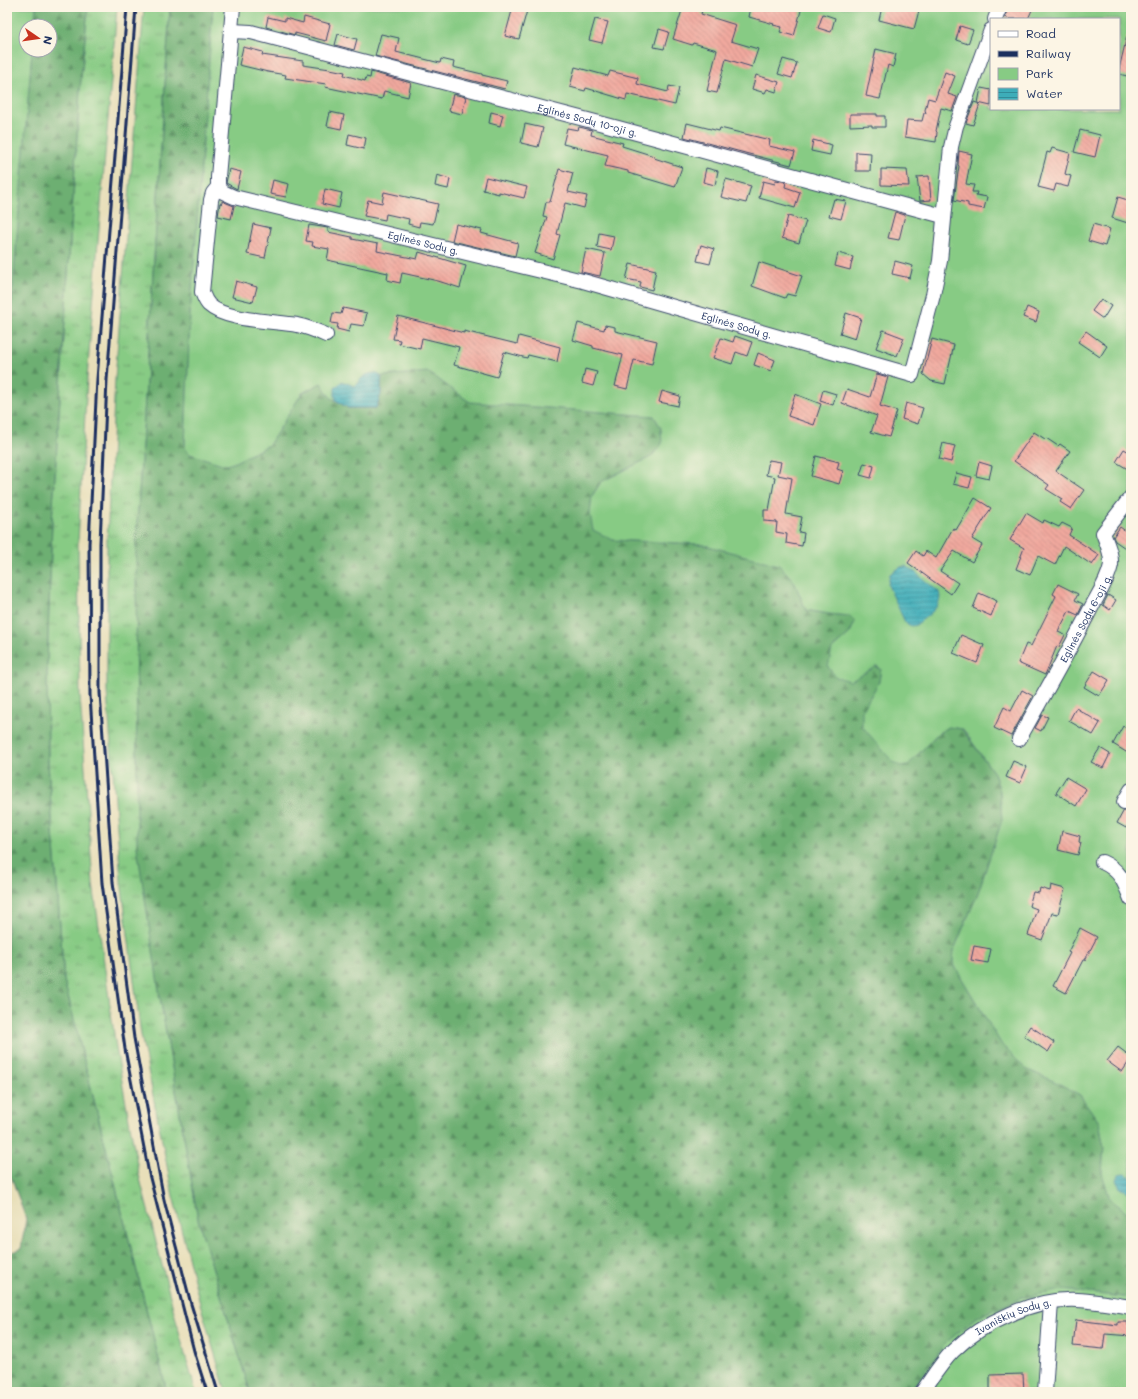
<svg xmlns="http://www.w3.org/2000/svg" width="1138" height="1399" font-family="Mali,sans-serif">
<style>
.grass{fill:url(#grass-tufts);stroke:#517d71}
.forest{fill:url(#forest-firs);stroke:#446f68}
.green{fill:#87cb84;stroke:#517d71;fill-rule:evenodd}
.water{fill:url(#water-rules);stroke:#2c6e8c}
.building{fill:url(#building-back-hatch)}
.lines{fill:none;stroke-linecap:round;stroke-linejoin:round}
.minor-casing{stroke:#3a496c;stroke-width:16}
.minor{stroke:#fff;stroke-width:14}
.rail{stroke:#1b2f5e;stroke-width:3}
.labels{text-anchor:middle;stroke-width:3.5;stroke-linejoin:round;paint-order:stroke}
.street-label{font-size:10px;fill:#1b2f5e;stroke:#fcf5e5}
</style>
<defs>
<pattern id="grass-tufts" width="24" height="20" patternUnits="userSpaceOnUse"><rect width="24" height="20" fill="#87cb84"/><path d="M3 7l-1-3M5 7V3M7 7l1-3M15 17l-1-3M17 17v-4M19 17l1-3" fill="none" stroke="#6ea56f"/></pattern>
<pattern id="forest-firs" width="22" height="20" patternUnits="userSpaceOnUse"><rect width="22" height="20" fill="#6daf72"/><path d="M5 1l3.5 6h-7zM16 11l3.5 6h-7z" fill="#598f61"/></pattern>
<pattern id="water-rules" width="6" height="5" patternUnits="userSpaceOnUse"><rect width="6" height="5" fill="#3dadb9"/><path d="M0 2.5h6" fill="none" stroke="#328d9a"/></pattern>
<pattern id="building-back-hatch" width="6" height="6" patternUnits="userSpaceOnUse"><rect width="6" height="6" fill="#f1a99e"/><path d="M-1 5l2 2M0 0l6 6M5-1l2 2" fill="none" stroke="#c28a84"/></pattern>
</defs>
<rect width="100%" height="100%" fill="#fcf5e5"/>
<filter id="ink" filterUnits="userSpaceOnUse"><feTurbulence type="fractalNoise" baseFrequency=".025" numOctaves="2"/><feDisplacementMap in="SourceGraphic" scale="8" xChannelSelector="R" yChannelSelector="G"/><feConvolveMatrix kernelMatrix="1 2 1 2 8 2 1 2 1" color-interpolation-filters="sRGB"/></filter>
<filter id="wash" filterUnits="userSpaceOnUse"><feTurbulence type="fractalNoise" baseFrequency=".012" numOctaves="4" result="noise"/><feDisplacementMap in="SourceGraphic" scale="16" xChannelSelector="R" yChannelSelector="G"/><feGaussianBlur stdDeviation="0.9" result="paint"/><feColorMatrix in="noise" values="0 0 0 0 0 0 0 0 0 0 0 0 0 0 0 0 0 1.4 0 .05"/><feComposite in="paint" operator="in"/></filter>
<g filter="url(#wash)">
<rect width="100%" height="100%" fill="#e8dfb9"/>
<!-- grass -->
<path class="grass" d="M88 7H117L87 378 78 542 80 696 93 884 116 1048 139 1175 184 1351 196 1392H167L64 980 48 764 47 663 52 521 80 89Z
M144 7H170L136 541 160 997 198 1219 250 1392H226L199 1300 173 1196 141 1035 121 881 107 692V541L115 379Z"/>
<!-- forest -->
<path class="forest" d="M36 7H88L80 89 52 521 47 663 48 764 64 980 167 1392H7V1254L21 1249 26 1219 12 1179 7 1172V359L32 50H50V26H34Z
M170 7H213L190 316 185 447 190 454 233 463 269 445 302 393 321 383 330 397 348 408H376L381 394V376L428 372 470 402 654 416 661 428 662 444 651 457 601 482 592 496 590 514 613 540 701 544 780 565 794 581 806 610 829 614 850 616 855 622 850 633 832 649 881 669 879 682 862 711 908 765 938 733 949 727 962 729 994 773 1000 791 1002 820 978 893 954 950 953 962 958 972 1002 1045 1026 1069 1058 1083 1080 1095 1099 1122 1104 1147 1102 1173 1110 1199 1131 1215V1298L1062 1290 1022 1298 975 1318 947 1342 909 1392H250L198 1219 160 997 137 847 136 541Z"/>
<!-- green -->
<path class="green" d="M7 7H36L34 26H26V50H32L7 359Z
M213 7H1131V1215L1110 1199 1102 1173 1104 1147 1099 1122 1080 1095 1058 1083 1026 1069 1002 1045 958 972 953 962 954 950 978 893 1002 820 1000 791 994 773 963 729 949 727 938 733 908 765 900 766 892 761 862 726V711L879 682 881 669 877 666 851 681 836 677 828 667 832 649 850 633 855 622 850 616 829 614 806 610 794 581 779 565 701 544 613 540 593 530 590 514 592 496 601 482 651 457 662 444 661 428 654 416 470 402 428 372 382 376 381 394 376 408H348L330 397 321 383 302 393 269 445 233 463 226 465 190 454 185 448 190 316ZM991 19H1119V109H991Z
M1062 1290 1131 1298V1392H909L947 1342 975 1318 1022 1298Z"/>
<!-- water -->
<path class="water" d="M375 373 381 376V394L376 408H348L336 400 335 396V388L342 381 354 386 358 384C362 376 366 374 375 373Z
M905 566 911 569 939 592C944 607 926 616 916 625 911 627 909 625 905 622L888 585 890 574 901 567Z
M1125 1173 1131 1178V1193L1120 1188 1117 1179 1119 1174Z"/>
<g id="blocks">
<!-- building -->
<path class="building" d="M513 7H528L519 39 505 36Z
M683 7H703L701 14 736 25 731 41 758 49 752 67 726 59 717 93 707 91 717 50 693 43 692 45 673 39Z
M751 7H802L794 36 780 32 782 27 773 25 774 24 749 17Z
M882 7H920L914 29 879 20Z
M1008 7H1027L1032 10 1028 19H1010L1005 17Z
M823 14 835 18 831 32 818 28Z
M268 17 285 21V18L303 23 304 17 330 24 326 41 295 33V35L266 27Z
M595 19 608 22 602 43 589 40Z
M960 26 973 30 968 44 956 40Z
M659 29 669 32 664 49 654 47Z
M338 34 357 39 354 50 335 45Z
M381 34 399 38 396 52 440 63 441 59 454 62 453 67 482 74V75L507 81 505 89 375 56Z
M1127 36 1131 37V77L1119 74V69Z
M243 47 263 52 262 55 303 61V65L330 69 345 72 344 75 365 81 366 77 370 78 371 72 411 83 408 97 384 91 382 99 325 87 326 84 285 78 286 75 268 72 239 65Z
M876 49 896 54 893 67 888 65 880 99 866 96Z
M783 59 797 63 792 78 778 74Z
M575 67 608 76 610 71 638 78 637 84 668 92 669 86 679 88 675 105 627 94 626 100 586 88 585 91 570 87Z
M945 72 955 76 948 94 957 97 952 111 941 108 936 131 937 132 936 142 905 137 907 120 922 121 924 113H926L925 110 928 98 935 100Z
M756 75 779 82 776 92 767 89 765 93 752 89Z
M981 88 991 90V106L978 103Z
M453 94 466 97 462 114 449 111Z
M974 102 980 104 973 125 966 123Z
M330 112 344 115 341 129 327 126Z
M491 112 503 115 500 126 489 123Z
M850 114H877V116H885V127H872V125L850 126Z
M687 123 719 131 720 128 770 140 769 146 795 152 791 165 684 137Z
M525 124 543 128 538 147 521 143Z
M579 127 592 130 591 135 623 143 622 146 654 156V158L682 167 675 187 628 173V171L605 166 608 155 563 144 567 128 578 130Z
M1080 130 1100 135 1095 157 1074 152Z
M349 134 366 138 364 149 347 145Z
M813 140 832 145 830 155 811 151Z
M1052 148 1070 153 1065 174 1071 176 1068 187 1056 184 1054 191 1038 187 1047 152 1050 153Z
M959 151 972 154 966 184 974 185 972 192H977L976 195 987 197 984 209 968 206V203L954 200 959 166 958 165Z
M856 152 871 153 870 171H856Z
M706 168 718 171 715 185 703 182Z
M229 169 241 172 237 189 226 183Z
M559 169 573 173 568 192 587 196 584 208 565 203 557 234 560 235 553 259 535 253 547 217 543 216 546 202H550Z
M881 169 907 170 909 186 881 185Z
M437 175 450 179 448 189 435 186Z
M929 176 931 200 920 201 917 177Z
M486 177 527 187 524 198 499 192V194L483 190Z
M726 179 751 186 746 203 721 197Z
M273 180 289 184 286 197 270 194Z
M776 180 786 182 785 187 800 192 795 208 759 198 763 181 775 184Z
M325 189 342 193 339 208 322 204Z
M384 192 438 204 433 224 420 222 419 227 408 224 409 219 386 214 385 220 364 216 368 200 382 203Z
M1118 197 1131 201V224L1112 218Z
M834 199 846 201 841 219 829 216Z
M222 201 234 206 231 219 218 216 220 203 222 204Z
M895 212 905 215 899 240 888 238Z
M788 216 806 221 799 243 782 238Z
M253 224 271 228 265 258 247 254Z
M456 224 482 230 481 233 518 243 515 256 452 241Z
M1093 224 1110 229 1105 246 1088 241Z
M309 225 328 228V232L352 237V239L378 244 377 251 417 259 419 252 466 266 460 288 438 281 402 273 400 283 387 280 388 273 327 260 329 249 312 246 313 242 306 241Z
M599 233 614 236 611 250 597 247Z
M701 245 714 249 710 264 697 261Z
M586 249 605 253 600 276 581 272Z
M838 253 853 257 850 270 835 266Z
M895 261 913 266 910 278 892 274Z
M759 262 802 276 795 296 787 294 785 298 752 286Z
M630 264 656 270 652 290 640 287 641 282 626 279Z
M236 281 257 287 253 302 232 297Z
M1101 299 1111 306 1103 319 1092 311Z
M1027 307 1039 312 1036 322 1023 317Z
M343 308 367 313 364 326 351 324 349 332 337 329 338 324 331 323 333 313 341 314Z
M846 313 861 318 855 339 840 334Z
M398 316 464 333V331L517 344 519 336 560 347 557 362 528 355 527 358 504 352 497 377 454 365 459 347 422 338 420 349 399 344 400 340 393 339Z
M578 323 604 330 605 325 615 327V331L657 341 652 364 634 360 627 389 615 386 623 355 593 348V346L573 340Z
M883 330 904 338 897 356 876 348Z
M1086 331 1107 346 1100 357 1078 342Z
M735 336 752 342 747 356 736 352 732 364 713 358 721 338 733 342Z
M932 339 954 345 945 384 931 381 923 374Z
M758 353 775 360 771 371 754 365Z
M585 369 597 372 593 386 582 383Z
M877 374 888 377 880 406 897 411 889 437 871 432 877 416 842 403 847 389 870 397Z
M823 390 836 394 833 405 820 401Z
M662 391 680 396 678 406 659 402Z
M795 394 821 404 814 425 788 416Z
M906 403 923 408 918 424 902 419Z
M1034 432 1045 439 1046 438 1058 446 1060 444 1070 451 1056 471 1084 490 1071 509 1060 502 1062 499 1046 489 1049 485 1014 461Z
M943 443 955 446 951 462 939 459Z
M1124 449 1131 453V471L1116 462Z
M816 456 839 462 837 469 843 471 839 484 811 476Z
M769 460 781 462 778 475 792 478 786 514 802 517 799 532 804 533 802 546 786 543 787 534 776 532 777 522 764 521V510H769L775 477 766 475Z
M979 462 992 466 989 479 976 476Z
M864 463 874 466 871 478 860 475Z
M956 473 972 477 969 488 953 484Z
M975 498 991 508 972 539 982 545 972 562 954 551 940 571 958 583 951 594 908 563 916 551 923 556 926 551 936 558 953 528 956 530Z
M1026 513 1043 523 1044 520 1059 527 1062 523 1072 528 1069 535 1099 555 1092 565 1064 546 1055 565 1038 556 1030 575 1016 569 1024 548 1010 540Z
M1120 527 1131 535V552L1115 541 1113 537Z
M1058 584 1078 594 1075 600 1083 604 1078 615 1069 611 1058 632 1065 635 1059 647 1057 646 1045 675 1018 663 1026 644 1031 646 1056 596 1053 594Z
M979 593 997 601 991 616 973 608Z
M1108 595 1116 600 1110 610 1103 605Z
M961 635 984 645 977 663 953 653Z
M1094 671 1109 680 1099 696 1084 687Z
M1022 690 1033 696 1011 736 994 728 1004 707 1011 711Z
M1076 708 1100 723 1093 735 1069 721Z
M1042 715 1048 717 1041 731 1035 728Z
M1123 726 1131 731V755L1113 744Z
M1100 748 1110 754 1103 768 1091 762Z
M1013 761 1027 767 1020 783 1006 777Z
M1066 777 1086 789 1076 806 1056 793Z
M1131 807V820L1126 828 1117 823 1124 810Z
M1062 831 1080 836 1079 842 1081 843 1078 855 1058 850Z
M1051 885 1065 889 1058 914 1052 913 1042 940 1028 935 1037 909 1029 906 1033 892 1039 893 1040 888 1050 891Z
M1080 928 1097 937 1085 960H1083L1066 993 1053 986 1070 953 1068 952Z
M974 946 991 949 988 963 971 960Z
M1030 1026 1054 1042 1048 1052 1024 1036Z
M1118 1047 1130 1056V1060L1122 1072 1107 1061Z
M1076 1320 1118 1325V1322H1128V1326L1131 1327V1336L1105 1334 1103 1349 1073 1346Z
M1023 1374 1024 1392H990V1375Z"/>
</g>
</g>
<g filter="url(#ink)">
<use href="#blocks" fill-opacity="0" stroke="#3a496c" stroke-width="1"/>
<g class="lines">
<defs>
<g id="minor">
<path d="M233 7 218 177V187L213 193 211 200 202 292C204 297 205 301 209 305 226 321 274 321 297 325 307 327 317 331 326 335"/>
<path d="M995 19 1000 7"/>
<path id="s1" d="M232 31 251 32 607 125 943 216"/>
<path id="s2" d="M218 187 223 192 234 197 583 281 912 375 933 295 940 261 951 147 956 126 991 30"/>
<path id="s3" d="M1019 739C1043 696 1068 653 1090 610 1097 596 1108 581 1111 565 1112 554 1107 544 1103 533L1131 497"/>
<path d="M1124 802 1131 790"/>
<path d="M1102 862C1120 870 1124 881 1131 899"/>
<path id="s4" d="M922 1392C932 1378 941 1363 953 1351 983 1322 1035 1298 1077 1300 1095 1301 1113 1304 1131 1307"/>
<path d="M1045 1392 1051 1302"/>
</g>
</defs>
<!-- minor casing -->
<use href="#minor" class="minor-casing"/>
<!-- minor -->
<use href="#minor" class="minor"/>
<!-- rail -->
<path class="rail" d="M127 7 97 379 89 544 90 695 102 883 125 1049 149 1174 194 1351 207 1392
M136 7 107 380 100 543V693L113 882 134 1038 164 1200 191 1304 218 1392"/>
</g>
</g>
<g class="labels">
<!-- street labels -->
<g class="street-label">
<text dy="4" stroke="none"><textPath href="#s1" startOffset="367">Eglinės Sodų 10-oji g.</textPath></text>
<text dy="4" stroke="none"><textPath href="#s2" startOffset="214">Eglinės Sodų g.</textPath></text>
<text dy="4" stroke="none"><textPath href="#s2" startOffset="538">Eglinės Sodų g.</textPath></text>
<text dy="4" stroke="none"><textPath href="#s3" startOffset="138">Eglinės Sodų 6-oji g.</textPath></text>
<text dy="4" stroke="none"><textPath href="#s4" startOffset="122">Ivaniškių Sodų g.</textPath></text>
</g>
</g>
<!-- margin -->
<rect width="1138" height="1399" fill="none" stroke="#fcf5e5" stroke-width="24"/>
<!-- legend -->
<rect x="990" y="18" width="130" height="92" fill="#fcf5e5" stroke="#a2a6af"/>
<rect x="998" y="31" width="20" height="6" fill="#ffffff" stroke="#a2a6af"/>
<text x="1026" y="38" font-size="12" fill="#1b2f5e">Road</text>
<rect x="998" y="51" width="20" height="6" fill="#1b2f5e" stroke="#a2a6af"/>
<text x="1026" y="58" font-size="12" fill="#1b2f5e">Railway</text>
<rect x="998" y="68" width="20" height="12" fill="#87cb84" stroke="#a2a6af"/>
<text x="1026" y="78" font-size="12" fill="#1b2f5e">Park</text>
<rect x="998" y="88" width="20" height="12" fill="url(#water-rules)" stroke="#a2a6af"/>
<text x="1026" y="98" font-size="12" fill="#1b2f5e">Water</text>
<!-- north arrow -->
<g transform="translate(38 38) rotate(103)"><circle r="19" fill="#fcf5e5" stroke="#a2a6af"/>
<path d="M0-3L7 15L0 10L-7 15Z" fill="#c8321e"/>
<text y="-6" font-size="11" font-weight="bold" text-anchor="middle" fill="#1b2f5e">N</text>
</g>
</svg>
